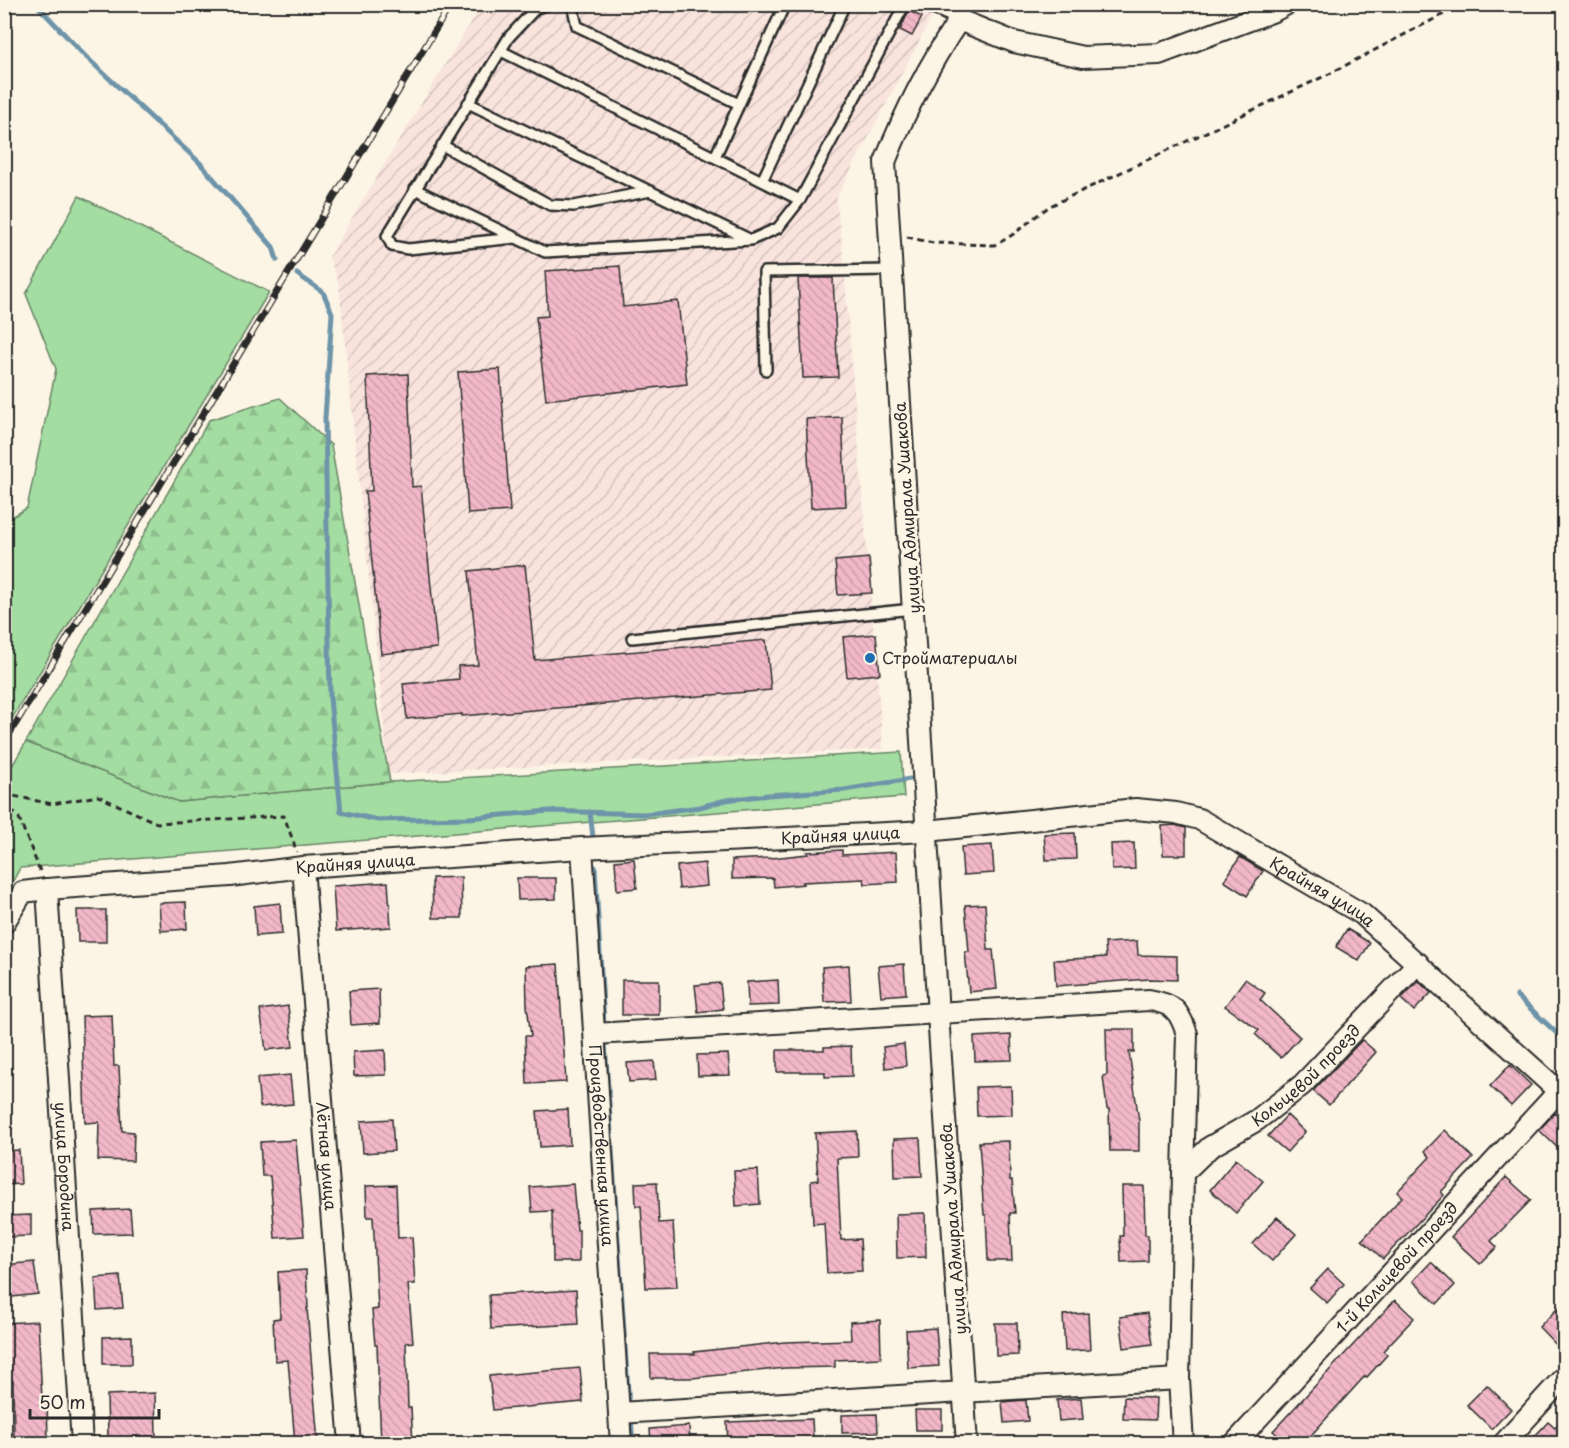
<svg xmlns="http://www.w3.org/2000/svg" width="1569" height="1448" font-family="'Playpen Sans',sans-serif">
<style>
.industrial{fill:url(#industrial-furrows)}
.green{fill:#a4dda2;stroke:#688466;stroke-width:1.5}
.forest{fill:url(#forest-firs);stroke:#688466;stroke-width:1.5}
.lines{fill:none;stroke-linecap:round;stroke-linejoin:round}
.stream{stroke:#6e94a9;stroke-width:5}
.building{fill:url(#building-back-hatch);stroke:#2b2b2b;stroke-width:1.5}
.lane-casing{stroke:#2b2b2b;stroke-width:14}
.street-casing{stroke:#2b2b2b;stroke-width:24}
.path{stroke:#2b2b2b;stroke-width:3;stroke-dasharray:6 4.5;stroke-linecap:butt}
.lane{stroke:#fcf5e5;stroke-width:9}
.street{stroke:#fcf5e5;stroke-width:20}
.rail-casing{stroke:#2b2b2b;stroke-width:7}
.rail{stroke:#fcf5e5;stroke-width:4.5;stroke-dasharray:14;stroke-linecap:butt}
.poi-dot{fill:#1f6fb2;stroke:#fcf5e5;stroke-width:2}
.labels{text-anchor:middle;stroke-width:6;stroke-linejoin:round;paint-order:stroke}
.street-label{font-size:16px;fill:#2b2b2b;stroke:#fcf5e5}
.poi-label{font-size:16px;fill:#2b2b2b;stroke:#fcf5e5;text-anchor:start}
</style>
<defs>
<pattern id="industrial-furrows" width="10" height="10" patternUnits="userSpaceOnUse" patternTransform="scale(1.5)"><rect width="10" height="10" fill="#f9e3dd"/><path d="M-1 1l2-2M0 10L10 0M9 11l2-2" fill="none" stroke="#d6c3be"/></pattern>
<pattern id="forest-firs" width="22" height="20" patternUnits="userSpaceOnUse" patternTransform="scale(1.5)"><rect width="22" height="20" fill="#a4dda2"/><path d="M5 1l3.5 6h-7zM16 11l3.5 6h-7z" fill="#8dbe8c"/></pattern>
<pattern id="building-back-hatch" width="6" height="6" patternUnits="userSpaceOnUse" patternTransform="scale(1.5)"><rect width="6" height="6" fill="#f2b8c9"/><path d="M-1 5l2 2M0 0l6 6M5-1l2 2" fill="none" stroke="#d09ead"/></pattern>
</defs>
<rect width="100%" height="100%" fill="#fcf5e5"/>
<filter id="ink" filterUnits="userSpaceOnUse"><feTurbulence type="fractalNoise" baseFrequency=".0167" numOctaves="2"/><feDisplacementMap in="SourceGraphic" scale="12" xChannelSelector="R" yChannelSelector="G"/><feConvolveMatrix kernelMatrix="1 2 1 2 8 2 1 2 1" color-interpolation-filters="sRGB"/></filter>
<g filter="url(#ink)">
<!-- industrial -->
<path class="industrial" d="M481 5H938L836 199 842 243 883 749 389 774 339 285 329 256Z"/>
<!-- green -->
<path class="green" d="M79 196 269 292 5 730V521L27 508 56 369 26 294Z
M26 742 179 802 390 782 901 752 904 797 20 868 5 896V778Z"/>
<!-- forest -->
<path class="forest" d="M280 398 331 445 390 782 179 802 26 742 209 420Z"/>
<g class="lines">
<!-- stream -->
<path class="stream" d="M36 4 84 55 199 162 273 247 277 260
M297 274 323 292 332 313 325 418 330 698 341 812 378 820 469 818 549 811 645 814 700 807 726 800 768 795 844 790 910 779
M590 812 593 837
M595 867 604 1025
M1517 996 1564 1040
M605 1044 629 1407
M631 1419 633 1444"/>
</g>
<!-- building -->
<path class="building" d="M909 11 922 17 912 36 900 30Z
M620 266 623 307 678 301 687 384 546 400 536 317 548 316 545 271Z
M798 278H833L838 377 803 378Z
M500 369 510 511 468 514 458 372Z
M408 374 412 487 421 486 437 648 381 654 365 491H372L367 376Z
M842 417 846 506 811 508 806 419Z
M869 558 872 593 838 595 835 561Z
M525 565 535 660 766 640 771 690 462 716V714L407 719 403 684 459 679 458 666 478 665 469 571Z
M876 634 880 674 847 677 843 637Z
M1175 825 1186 828V855H1163L1162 826Z
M1075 833 1076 859 1046 860 1044 834Z
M1134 843 1135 869 1112 870 1111 844Z
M992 845 994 873 963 875 961 847Z
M842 850V855L896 852 898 882 865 884 864 879 803 882 804 884 774 887 773 878 732 879V860L771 858 808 854 807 852Z
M1240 857 1263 871 1247 896 1224 881Z
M634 859 637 888 617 890 615 861Z
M705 863 707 886 679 889 677 866Z
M461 877 462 918H433L432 878Z
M517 878H556V899L518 900Z
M388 882 391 927 336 931 333 886Z
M186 902 187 929 161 931 159 903Z
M280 903 282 934 256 936 254 906Z
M985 904 988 950H993L997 989 969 992 965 952H969L965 905Z
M77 910H106V942H78Z
M1347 929 1370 943 1359 961 1336 947Z
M1137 941 1138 955 1177 956V980L1149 979 1056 986 1054 960 1106 957 1105 943Z
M558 964 566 1082 527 1084 525 1036H531L527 1006 526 966Z
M904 964 906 994 881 996 878 966Z
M849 965 851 1001 824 1002 822 967Z
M1245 979 1265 993 1260 1000 1300 1037 1281 1058 1255 1034 1259 1030 1225 1006Z
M622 980H659V1015H622Z
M778 980 779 1005 748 1006 747 982Z
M1418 981 1431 993 1414 1011 1401 999Z
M720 983 723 1009 698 1012 695 985Z
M379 989 380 1023 351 1025 349 991Z
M288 1006 293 1047 266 1050 260 1010Z
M112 1015 114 1066H119L122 1131 134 1132 133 1161 98 1160 99 1122 85 1123 82 1016Z
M1106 1029H1134V1052H1129L1139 1121V1151H1110L1109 1109H1107L1103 1076 1107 1075Z
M1011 1035 1012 1060 975 1061 974 1037Z
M1362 1040 1376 1052 1329 1105 1313 1091Z
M904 1044 906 1066 885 1068 883 1047Z
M851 1046 852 1076 825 1077V1072H777V1050H824V1047Z
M385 1050 386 1075 354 1076 353 1052Z
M728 1054 730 1075 698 1076 697 1055Z
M654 1061 656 1080 629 1082 627 1063Z
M1510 1065 1531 1085 1511 1106 1490 1086Z
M290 1075 293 1104 260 1107 257 1078Z
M1011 1086 1012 1115 977 1116 976 1087Z
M568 1109 570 1145 540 1147 537 1111Z
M1555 1113 1564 1121V1154L1539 1130Z
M1287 1115 1305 1132 1287 1152 1268 1136Z
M392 1119 394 1151 363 1153 361 1121Z
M1445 1130 1473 1158 1441 1192 1444 1195 1383 1259 1362 1240 1402 1197 1397 1192 1430 1157 1425 1151Z
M857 1131 858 1157 837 1158 841 1240 860 1239 862 1271 827 1273 824 1223 813 1224 811 1181 818 1180 815 1133Z
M920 1138 922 1176 895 1177 894 1139Z
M296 1140 304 1236 275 1238 270 1176H262L260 1142Z
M1009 1141 1010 1180H1012L1015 1213H1010L1012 1261H988L986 1215H984L979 1142Z
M19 1150 21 1184 4 1185V1151Z
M1236 1159 1263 1181 1236 1213 1210 1190Z
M758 1170 760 1204 736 1206 734 1171Z
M1506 1177 1531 1200 1491 1241 1497 1247 1480 1264 1451 1237Z
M657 1182 659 1223 673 1222 677 1287 646 1288 641 1206H636L635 1183Z
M573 1184 577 1230H579V1262H553L552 1211 532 1212 530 1187Z
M396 1185 398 1238 412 1237 415 1284H408L413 1342 406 1343 408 1408H411L413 1443H381L377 1345H375L372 1310 378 1309 373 1217H367L366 1186Z
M1122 1186H1144L1145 1235H1148V1261L1121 1262 1120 1236H1123Z
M130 1209 132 1233 94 1234 93 1211Z
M925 1213 926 1257 897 1258 896 1214Z
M31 1215V1236L4 1237V1216Z
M1277 1217 1296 1234 1272 1261 1253 1244Z
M34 1262 38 1294 4 1298V1265Z
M1431 1262 1455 1285 1437 1304 1413 1281Z
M1328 1269 1344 1284 1327 1303 1310 1288Z
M306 1270 308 1308H307L318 1443H295L288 1360 275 1361 273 1319 280 1318 278 1272Z
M120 1276 123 1308 97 1310 95 1278Z
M576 1290 578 1324 491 1329 489 1295Z
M1395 1300 1414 1318 1383 1351 1387 1355 1367 1377 1365 1376 1304 1443H1287L1273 1431Z
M1564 1302V1353L1539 1327Z
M1088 1313 1090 1350 1065 1351 1063 1315Z
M1147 1313 1152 1344 1124 1348 1120 1317Z
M880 1320 881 1358 835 1360V1367L785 1368 692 1378H651L650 1354H695L694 1352 785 1342 851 1340 850 1322Z
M38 1321 42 1399H47L48 1440H14L13 1381H5L4 1358H7L5 1323Z
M995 1323H1017L1018 1355 996 1356Z
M936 1328 939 1366 908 1368 906 1330Z
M132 1336V1364H103V1337Z
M580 1368 583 1402 493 1410 489 1376Z
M1487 1385 1511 1409 1492 1429 1467 1405Z
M155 1393 156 1436 108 1438 107 1395Z
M1124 1397 1156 1398 1155 1420 1123 1419Z
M1081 1398 1083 1419 1059 1421 1057 1400Z
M1026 1400 1028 1421 1004 1423 1002 1402Z
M915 1410H942V1430H916Z
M877 1414 878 1432 842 1433V1415Z
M1564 1418V1443H1541L1534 1437 1548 1422 1555 1428Z
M812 1419 813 1439 728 1443 727 1422Z
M689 1426 690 1443H651L650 1429Z"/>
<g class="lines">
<defs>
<path id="lane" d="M572 4 577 26 739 104
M922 4 959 20 967 4
M501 51 800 200
M468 103 749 239
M442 145 550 205 574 206 651 191
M715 157 785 4
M762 181 845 4
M415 189 545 252 751 240 778 228 800 200 905 4
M515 238 408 249 392 246 387 236 509 37 536 8 549 4
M766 370 764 272 891 270
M632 638 913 609"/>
<g id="street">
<path id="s1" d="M582 848 621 1444"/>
<path id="s2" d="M303 867 350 1444"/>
<path id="s3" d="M47 889 82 1444"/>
<path id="s4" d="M4 923 23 892 47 889 230 876 303 867 582 848 927 831 1136 809 1176 813 1199 819 1362 914 1564 1096"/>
<path d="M595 1034 1149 1000C1174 1004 1179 1010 1187 1034L1183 1173"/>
<path d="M619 1413 1179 1379"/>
<path d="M967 1444 938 1014 885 162C905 111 928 66 959 20L1014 42 1083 57 1159 54 1274 11 1287 4"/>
<path id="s5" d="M1183 1444 1179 1379 1183 1173 1210 1147 1257 1120 1302 1085 1418 963"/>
<path id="s6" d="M1234 1444 1559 1091"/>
<path d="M1503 1444 1564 1377"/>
</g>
</defs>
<!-- lane casing -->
<use href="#lane" class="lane-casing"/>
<!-- street casing -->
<use href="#street" class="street-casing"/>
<!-- path -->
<path class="path" d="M907 237 933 243 994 245C1016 236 1032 217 1052 205L1329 74 1463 4
M4 794 52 804 98 796 157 823 284 816 297 852
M4 802 19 818 40 871"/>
<!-- lane -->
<use href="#lane" class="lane"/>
<!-- street -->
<use href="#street" class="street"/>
<defs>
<path id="rail" d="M4 743 451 4"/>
</defs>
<!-- rail casing -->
<use href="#rail" class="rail-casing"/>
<!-- rail -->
<use href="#rail" class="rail"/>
</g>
</g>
<!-- markers -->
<circle class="poi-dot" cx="870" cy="658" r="6"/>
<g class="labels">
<!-- street labels -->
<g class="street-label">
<text transform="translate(907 508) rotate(-94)" y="6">улица Адмирала Ушакова</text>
<text dy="6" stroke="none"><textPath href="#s4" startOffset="856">Крайняя улица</textPath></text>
<text dy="6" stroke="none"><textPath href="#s4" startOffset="370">Крайняя улица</textPath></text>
<text dy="6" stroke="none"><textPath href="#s4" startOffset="1360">Крайняя улица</textPath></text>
<text dy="6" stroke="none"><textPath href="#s5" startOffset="429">Кольцевой проезд</textPath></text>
<text dy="6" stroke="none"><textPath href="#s1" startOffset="298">Производственная улица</textPath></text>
<text dy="6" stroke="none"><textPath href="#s2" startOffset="290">Лётная улица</textPath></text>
<text dy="6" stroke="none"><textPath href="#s3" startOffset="278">улица Бородина</textPath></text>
<text transform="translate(953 1229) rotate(-94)" y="6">улица Адмирала Ушакова</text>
<text dy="6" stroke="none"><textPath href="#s6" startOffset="240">1-й Кольцевой проезд</textPath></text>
</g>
<!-- poi labels -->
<g class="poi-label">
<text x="882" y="664">Стройматериалы</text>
</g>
</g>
<!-- margin -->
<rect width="1569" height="1448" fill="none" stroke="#fcf5e5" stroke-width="24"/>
<rect x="12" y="12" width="1545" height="1424" fill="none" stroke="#2b2b2b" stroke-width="2" filter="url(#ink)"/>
<!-- scale -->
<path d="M30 1409v9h129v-9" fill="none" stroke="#2b2b2b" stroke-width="3"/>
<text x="39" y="1409" font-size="18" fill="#2b2b2b" stroke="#fcf5e5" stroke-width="4.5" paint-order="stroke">50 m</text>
</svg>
